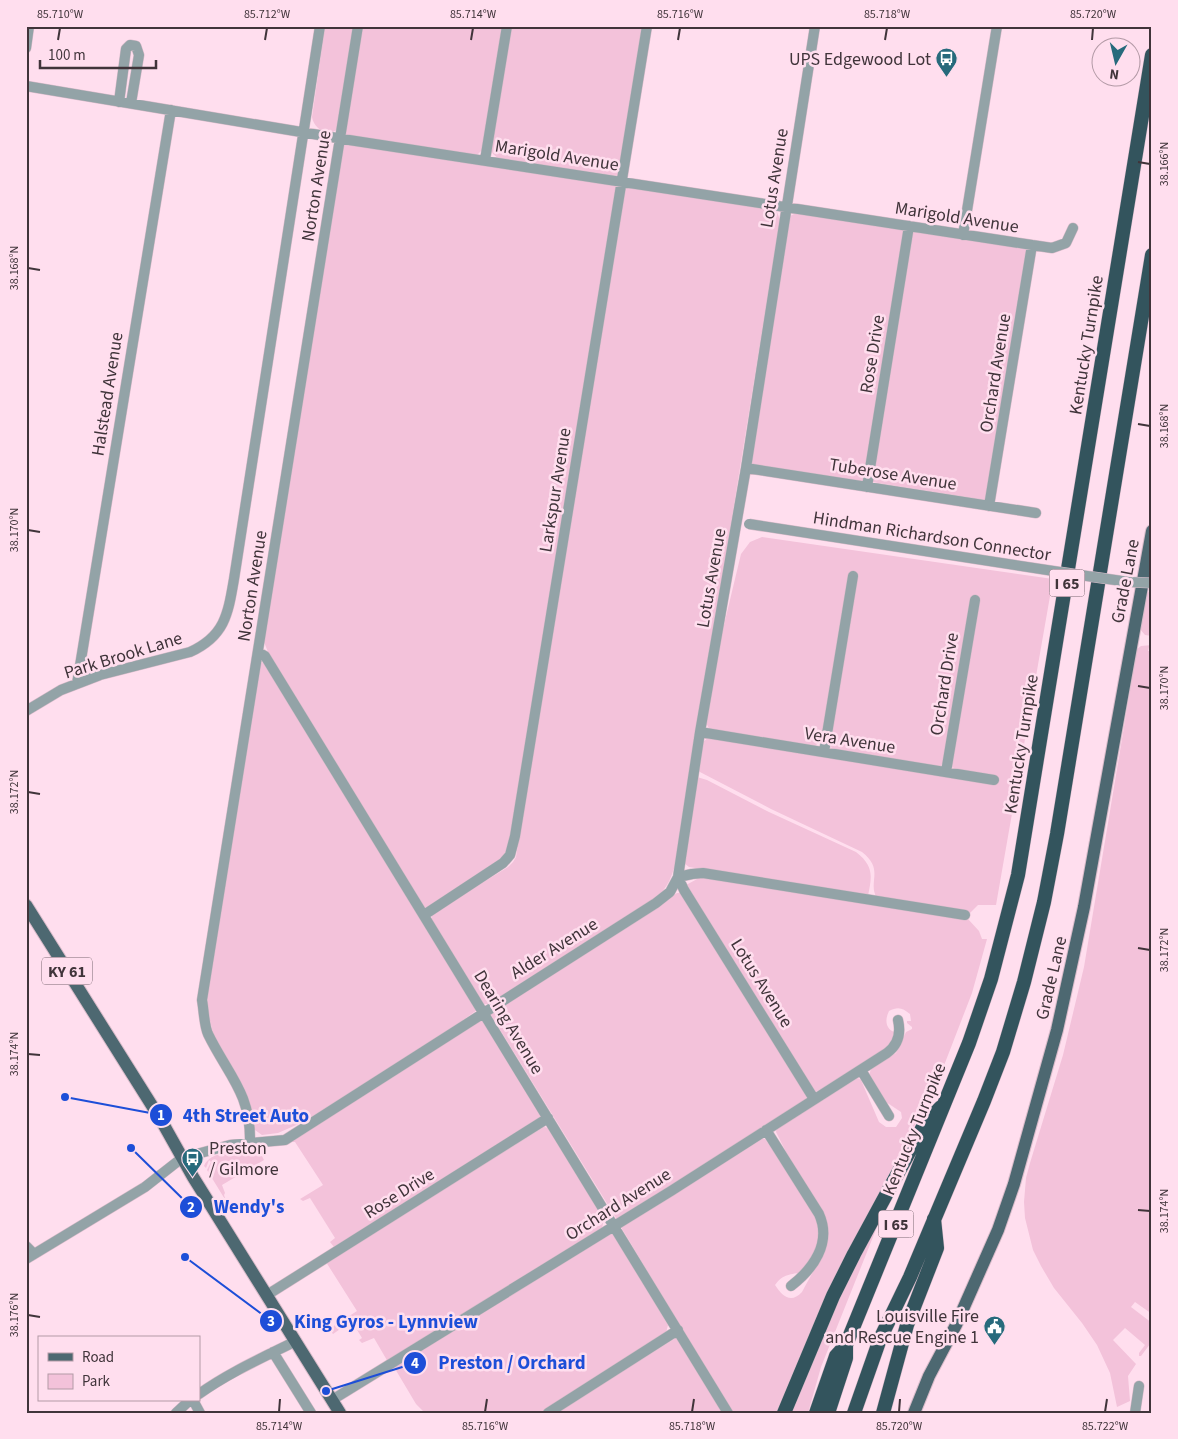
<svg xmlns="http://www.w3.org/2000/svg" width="1178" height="1439" font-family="'Source Sans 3',sans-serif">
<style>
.green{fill:#f3c2da}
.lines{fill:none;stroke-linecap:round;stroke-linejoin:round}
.minor-casing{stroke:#d9bcca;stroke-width:11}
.major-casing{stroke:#d9bcca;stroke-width:14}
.highway-casing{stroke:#d9bcca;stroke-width:15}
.minor{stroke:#93a3a7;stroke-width:10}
.major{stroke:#4d6871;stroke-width:12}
.highway{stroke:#33545d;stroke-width:14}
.minor-bridge-casing{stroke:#d9bcca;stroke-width:11;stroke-linecap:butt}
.minor-bridge{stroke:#93a3a7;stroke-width:10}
.ticks{fill:none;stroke:#40343a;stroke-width:2}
.labels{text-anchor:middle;stroke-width:5;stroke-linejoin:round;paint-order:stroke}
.shield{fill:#ffdeee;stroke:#796770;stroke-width:1}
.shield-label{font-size:16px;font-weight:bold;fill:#40343a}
.poi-label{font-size:18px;fill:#40343a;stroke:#ffdeee;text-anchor:end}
.street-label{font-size:18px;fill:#40343a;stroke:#ffdeee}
.leader{fill:none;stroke:#1d4ed8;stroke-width:2}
.callout-dot{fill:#1d4ed8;stroke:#ffdeee;stroke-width:2}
.mark-label{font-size:15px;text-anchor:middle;font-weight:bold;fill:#fff}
.callout-label{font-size:19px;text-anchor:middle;font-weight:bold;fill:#1d4ed8;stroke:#ffdeee;stroke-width:5;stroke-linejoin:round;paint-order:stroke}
.neatline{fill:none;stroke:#40343a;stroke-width:2}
.ticks-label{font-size:12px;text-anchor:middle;fill:#40343a}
</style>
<rect width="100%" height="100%" fill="#ffdeee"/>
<!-- green -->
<path class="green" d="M325 26H356L338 129C327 137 314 129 312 117Z
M362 26H503L483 149 478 154 472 155 346 135 345 133Z
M510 26H643L618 176 499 159 493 154 491 150Z
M342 142 613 183 617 187 509 848 504 857 426 908 424 907 270 657 264 642Z
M630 187 772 209 777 212 780 220 677 858C672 876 669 887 654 900L491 1004H483L431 920 433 913 508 867 513 862 516 857 625 190Z
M796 213 902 228 904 231 864 483 750 465 790 216Z
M914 230 1026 248 1028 252 989 495 985 500 872 482 912 234Z
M762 537 1053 579 996 905H978L970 913 877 898C867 882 885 870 862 852L771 809 698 771 703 742 709 737 996 784V778L960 771 952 767 978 604 975 599 971 602 947 752 941 766H929L833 750 829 743 856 575 850 574 822 740 816 745 810 747 713 731 708 727 706 722 717 654 741 554 750 542Z
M1152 590V636L1145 635 1140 629 1147 593Z
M1152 645V647H1149L1148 651H1152V1314L1135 1302 1131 1307 1152 1323 1150 1325 1152 1327V1332L1149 1336 1150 1344 1141 1356H1139V1353L1145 1345 1125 1328 1113 1340 1136 1364 1128 1376 1130 1401 1117 1407 1110 1373 1097 1345 1082 1323 1054 1288 1041 1266 1033 1250 1025 1218 1024 1202 1026 1178 1030 1163 1063 1055 1084 967 1137 649 1141 646Z
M264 662 477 1010 442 1035 303 1122 278 1133 262 1135 255 1130 250 1106 244 1089 213 1033 208 1012 207 997 260 663Z
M697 777 707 780 769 812 856 852C874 866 872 876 868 896L689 867 684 863Z
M701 877 871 901 968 919 979 931 982 939H987L972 993 938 1081 841 1265 818 1314 776 1413H732L621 1227 762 1139H765C780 1160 816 1206 820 1230 823 1245 811 1260 803 1272 790 1275 784 1273 775 1285 782 1296 791 1304 802 1292 814 1268 836 1241 824 1214L790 1160 776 1132 777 1127 858 1078 861 1080 879 1122 886 1127H896L902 1118 901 1112 886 1102 869 1075 871 1069 896 1053 906 1032 912 1029V1027L907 1023V1021H911L910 1014C903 1008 898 1006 889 1011 885 1019 885 1028 894 1032L895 1036 890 1046 829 1085 815 1092 686 885Z
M677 893H682L809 1099 620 1219 616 1218 491 1015 493 1011 636 921Z
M483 1020 541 1113V1117L334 1247 330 1242 335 1238 310 1198 303 1201 300 1199 323 1185 295 1142H289L479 1021Z
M544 1127 549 1128 604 1219 602 1228 598 1231 388 1362 374 1338 362 1343 359 1340 362 1338 354 1325 343 1327 333 1334 329 1329 357 1311 326 1262Z
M263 1148 266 1154 262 1156 264 1160 222 1185 225 1193 224 1195 226 1201 207 1170 211 1162 209 1160 206 1168 204 1166C211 1148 247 1152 263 1148Z
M873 1225 877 1227 821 1367 808 1413H788L836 1301Z
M613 1232 668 1325 666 1333 544 1413H425L416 1404 394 1367Z
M676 1338 679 1339 725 1413H555Z"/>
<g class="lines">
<defs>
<path id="minor" d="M26 48 29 26
M26 86 349 140 1032 245 1052 248 1066 243 1073 228
M119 102 126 49 130 45 136 46 139 55 131 103
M485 160 507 26
M963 235 997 26
M746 468 1036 513
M867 487 909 226
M989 506 1032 245
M258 652 265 656 728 1413
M77 684 171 110
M26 711 61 690 100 675 190 652C225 636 228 614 234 579L320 26
M700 732 994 780
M824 752 853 576
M946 772 975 600
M424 915 503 863 510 855 515 836 647 26
M861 1070 889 1116
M814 1099 684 890 678 877 700 732 746 468 815 26
M766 1130 819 1214C832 1243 813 1269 791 1286
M250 1142C251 1093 228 1075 208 1034 204 1025 204 1011 202 1000L358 26
M26 1246 34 1254
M26 1259 145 1187 182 1158 230 1145 285 1140 656 903 670 892 678 877 692 874 703 873 965 915
M267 1295 548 1118
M273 1352 311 1413
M199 1394C230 1372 262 1358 296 1341
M193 1400 200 1413
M332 1400 671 1191 887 1053C898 1045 901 1033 898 1020
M176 1413 190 1400
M548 1413 678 1330
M1135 1413 1139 1386"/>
<path id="major" d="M26 905 161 1120 193 1177 340 1413
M914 1413 929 1376 956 1325 998 1230 1014 1184 1057 1030 1084 907 1152 531"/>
<path id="highway" d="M784 1413 833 1296 854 1254 925 1123 941 1107
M816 1413 836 1356 846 1345
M828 1413 846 1358V1345L969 1043 991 979 1018 875 1152 55
M854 1413 880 1339 910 1277 984 1101 1003 1052 1024 982 1044 902 1057 834 1152 255
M883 1413 907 1325 937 1248 934 1219"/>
</defs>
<!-- minor casing -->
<use href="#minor" class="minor-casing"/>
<!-- major casing -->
<use href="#major" class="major-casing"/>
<!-- highway casing -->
<use href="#highway" class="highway-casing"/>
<!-- minor -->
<use href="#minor" class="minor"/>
<!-- major -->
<use href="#major" class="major"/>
<!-- highway -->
<use href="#highway" class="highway"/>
<defs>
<path id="minor-bridge" d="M749 524 1073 574 1129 582 1152 583"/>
</defs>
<!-- minor-bridge casing -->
<use href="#minor-bridge" class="minor-bridge-casing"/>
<!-- minor-bridge -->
<use href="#minor-bridge" class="minor-bridge"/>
</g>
<!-- ticks -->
<path class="ticks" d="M58 40 60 28M265 40 267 28M471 40 473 28M678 40 680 28M885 40 887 28M1092 40 1093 28M1138 162 1150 164M28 268 40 270M1138 424 1150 426M28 530 40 532M1138 686 1150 688M28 792 40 794M1138 948 1150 950M28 1054 40 1055M1138 1210 1150 1211M28 1315 40 1317M279 1412 280 1399M485 1412 487 1399M692 1412 694 1399M899 1412 900 1399M1105 1412 1107 1399"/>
<!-- icons -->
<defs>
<symbol id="bus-pin" viewBox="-11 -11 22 30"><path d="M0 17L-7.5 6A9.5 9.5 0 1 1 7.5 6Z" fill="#276a7c" stroke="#ffdeee"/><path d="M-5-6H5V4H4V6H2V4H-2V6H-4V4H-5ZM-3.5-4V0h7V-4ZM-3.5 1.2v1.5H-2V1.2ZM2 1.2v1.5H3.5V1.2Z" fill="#fff"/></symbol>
<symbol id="civic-pin" viewBox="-11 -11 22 30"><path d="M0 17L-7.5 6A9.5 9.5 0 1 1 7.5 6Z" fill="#276a7c" stroke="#ffdeee"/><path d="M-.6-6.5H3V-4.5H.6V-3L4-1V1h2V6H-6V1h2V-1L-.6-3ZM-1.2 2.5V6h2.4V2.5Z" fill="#fff"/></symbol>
</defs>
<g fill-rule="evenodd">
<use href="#bus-pin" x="934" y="46" width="25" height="34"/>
<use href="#bus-pin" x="180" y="1146" width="25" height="34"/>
<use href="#civic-pin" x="982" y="1314" width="25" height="34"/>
</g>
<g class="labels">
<!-- shield labels -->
<g class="shield">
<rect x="1049.5" y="569.5" width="35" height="27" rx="4"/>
<rect x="42" y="957.5" width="50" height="27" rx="4"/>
<rect x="878.5" y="1210.5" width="35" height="27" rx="4"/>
</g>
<g class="shield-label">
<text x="1067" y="589">I 65</text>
<text x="67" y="977">KY 61</text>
<text x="896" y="1230">I 65</text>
</g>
<!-- poi labels -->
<g class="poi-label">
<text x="931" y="65">UPS Edgewood Lot</text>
<text x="209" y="1154" text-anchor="start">Preston<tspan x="209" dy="21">/ Gilmore</tspan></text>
<text x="979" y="1322">Louisville Fire<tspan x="979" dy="21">and Rescue Engine 1</tspan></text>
</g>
<!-- street labels -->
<g class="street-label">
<text transform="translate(557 155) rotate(9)" y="6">Marigold Avenue</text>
<text transform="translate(774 178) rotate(-81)" y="6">Lotus Avenue</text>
<text transform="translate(316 186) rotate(-81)" y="6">Norton Avenue</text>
<text transform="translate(957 217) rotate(9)" y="6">Marigold Avenue</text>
<text transform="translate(1086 345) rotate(-81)" y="6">Kentucky Turnpike</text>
<text transform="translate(872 354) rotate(-81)" y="6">Rose Drive</text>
<text transform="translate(995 373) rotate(-81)" y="6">Orchard Avenue</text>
<text transform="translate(107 394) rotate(-81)" y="6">Halstead Avenue</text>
<text transform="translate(893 474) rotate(9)" y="6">Tuberose Avenue</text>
<text transform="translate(555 490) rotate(-81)" y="6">Larkspur Avenue</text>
<text transform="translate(932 536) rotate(9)" y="6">Hindman Richardson Connector</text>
<text transform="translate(711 578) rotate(-80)" y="6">Lotus Avenue</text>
<text transform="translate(1125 581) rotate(-79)" y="6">Grade Lane</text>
<text transform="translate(252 586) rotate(-81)" y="6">Norton Avenue</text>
<text transform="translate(123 655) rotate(-17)" y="6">Park Brook Lane</text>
<text transform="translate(944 684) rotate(-81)" y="6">Orchard Drive</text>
<text transform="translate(850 740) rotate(9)" y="6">Vera Avenue</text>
<text transform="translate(1021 744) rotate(-81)" y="6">Kentucky Turnpike</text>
<text transform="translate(554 948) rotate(-32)" y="6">Alder Avenue</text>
<text transform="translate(1051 978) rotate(-77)" y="6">Grade Lane</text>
<text transform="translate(762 983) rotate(58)" y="6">Lotus Avenue</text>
<text transform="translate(509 1022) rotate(59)" y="6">Dearing Avenue</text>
<text transform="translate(914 1129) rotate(-68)" y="6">Kentucky Turnpike</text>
<text transform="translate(399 1193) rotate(-32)" y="6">Rose Drive</text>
<text transform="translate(618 1204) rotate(-32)" y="6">Orchard Avenue</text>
</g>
</g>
<!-- callouts -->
<path class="leader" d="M65 1097L161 1115M131 1148L191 1207M185 1257L271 1321M326 1391L415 1363"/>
<g class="callout-dot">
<circle cx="65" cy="1097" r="5"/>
<circle cx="131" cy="1148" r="5"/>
<circle cx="185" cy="1257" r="5"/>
<circle cx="326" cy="1391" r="5"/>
<circle cx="161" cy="1115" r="12"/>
<circle cx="191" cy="1207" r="12"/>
<circle cx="271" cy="1321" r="12"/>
<circle cx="415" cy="1363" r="12"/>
</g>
<g class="mark-label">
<text x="161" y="1120">1</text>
<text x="191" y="1212">2</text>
<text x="271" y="1326">3</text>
<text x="415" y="1368">4</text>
</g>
<g class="callout-label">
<text x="246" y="1122">4th Street Auto</text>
<text x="249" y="1213">Wendy's</text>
<text x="386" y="1328">King Gyros - Lynnview</text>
<text x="512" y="1369">Preston / Orchard</text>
</g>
<!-- border -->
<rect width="1178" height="1439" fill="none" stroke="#ffdeee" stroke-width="55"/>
<!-- legend -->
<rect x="38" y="1336" width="162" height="65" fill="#ffdeee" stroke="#b39aa6"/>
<rect x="48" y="1353" width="25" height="8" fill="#4d6871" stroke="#b39aa6"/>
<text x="82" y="1362" font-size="15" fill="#40343a">Road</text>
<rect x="48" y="1374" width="25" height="15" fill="#f3c2da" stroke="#b39aa6"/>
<text x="82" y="1386" font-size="15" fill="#40343a">Park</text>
<!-- north arrow -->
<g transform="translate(1116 62) rotate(188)"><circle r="24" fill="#ffdeee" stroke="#b39aa6"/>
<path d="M0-4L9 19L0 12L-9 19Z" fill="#276a7c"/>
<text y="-8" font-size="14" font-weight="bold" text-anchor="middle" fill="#40343a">N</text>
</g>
<!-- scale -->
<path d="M40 60v8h116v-8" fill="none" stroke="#40343a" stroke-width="2.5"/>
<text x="48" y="60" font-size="15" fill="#40343a" stroke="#ffdeee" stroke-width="4" paint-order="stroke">100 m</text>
<rect x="28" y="28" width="1122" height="1384" class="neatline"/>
<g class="ticks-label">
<text x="60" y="18">85.710°W</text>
<text x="267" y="18">85.712°W</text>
<text x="473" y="18">85.714°W</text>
<text x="680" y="18">85.716°W</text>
<text x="887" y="18">85.718°W</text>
<text x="1093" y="18">85.720°W</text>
<text transform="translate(1164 164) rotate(-90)" y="4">38.166°N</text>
<text transform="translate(14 268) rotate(-90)" y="4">38.168°N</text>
<text transform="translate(1164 426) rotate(-90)" y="4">38.168°N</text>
<text transform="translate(14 530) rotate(-90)" y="4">38.170°N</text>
<text transform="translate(1164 688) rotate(-90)" y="4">38.170°N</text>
<text transform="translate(14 792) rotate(-90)" y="4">38.172°N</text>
<text transform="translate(1164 950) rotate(-90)" y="4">38.172°N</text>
<text transform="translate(14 1054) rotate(-90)" y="4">38.174°N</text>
<text transform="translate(1164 1211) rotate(-90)" y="4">38.174°N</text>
<text transform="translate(14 1315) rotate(-90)" y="4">38.176°N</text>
<text x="279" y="1430">85.714°W</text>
<text x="485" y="1430">85.716°W</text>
<text x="692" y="1430">85.718°W</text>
<text x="899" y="1430">85.720°W</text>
<text x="1105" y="1430">85.722°W</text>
</g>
</svg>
